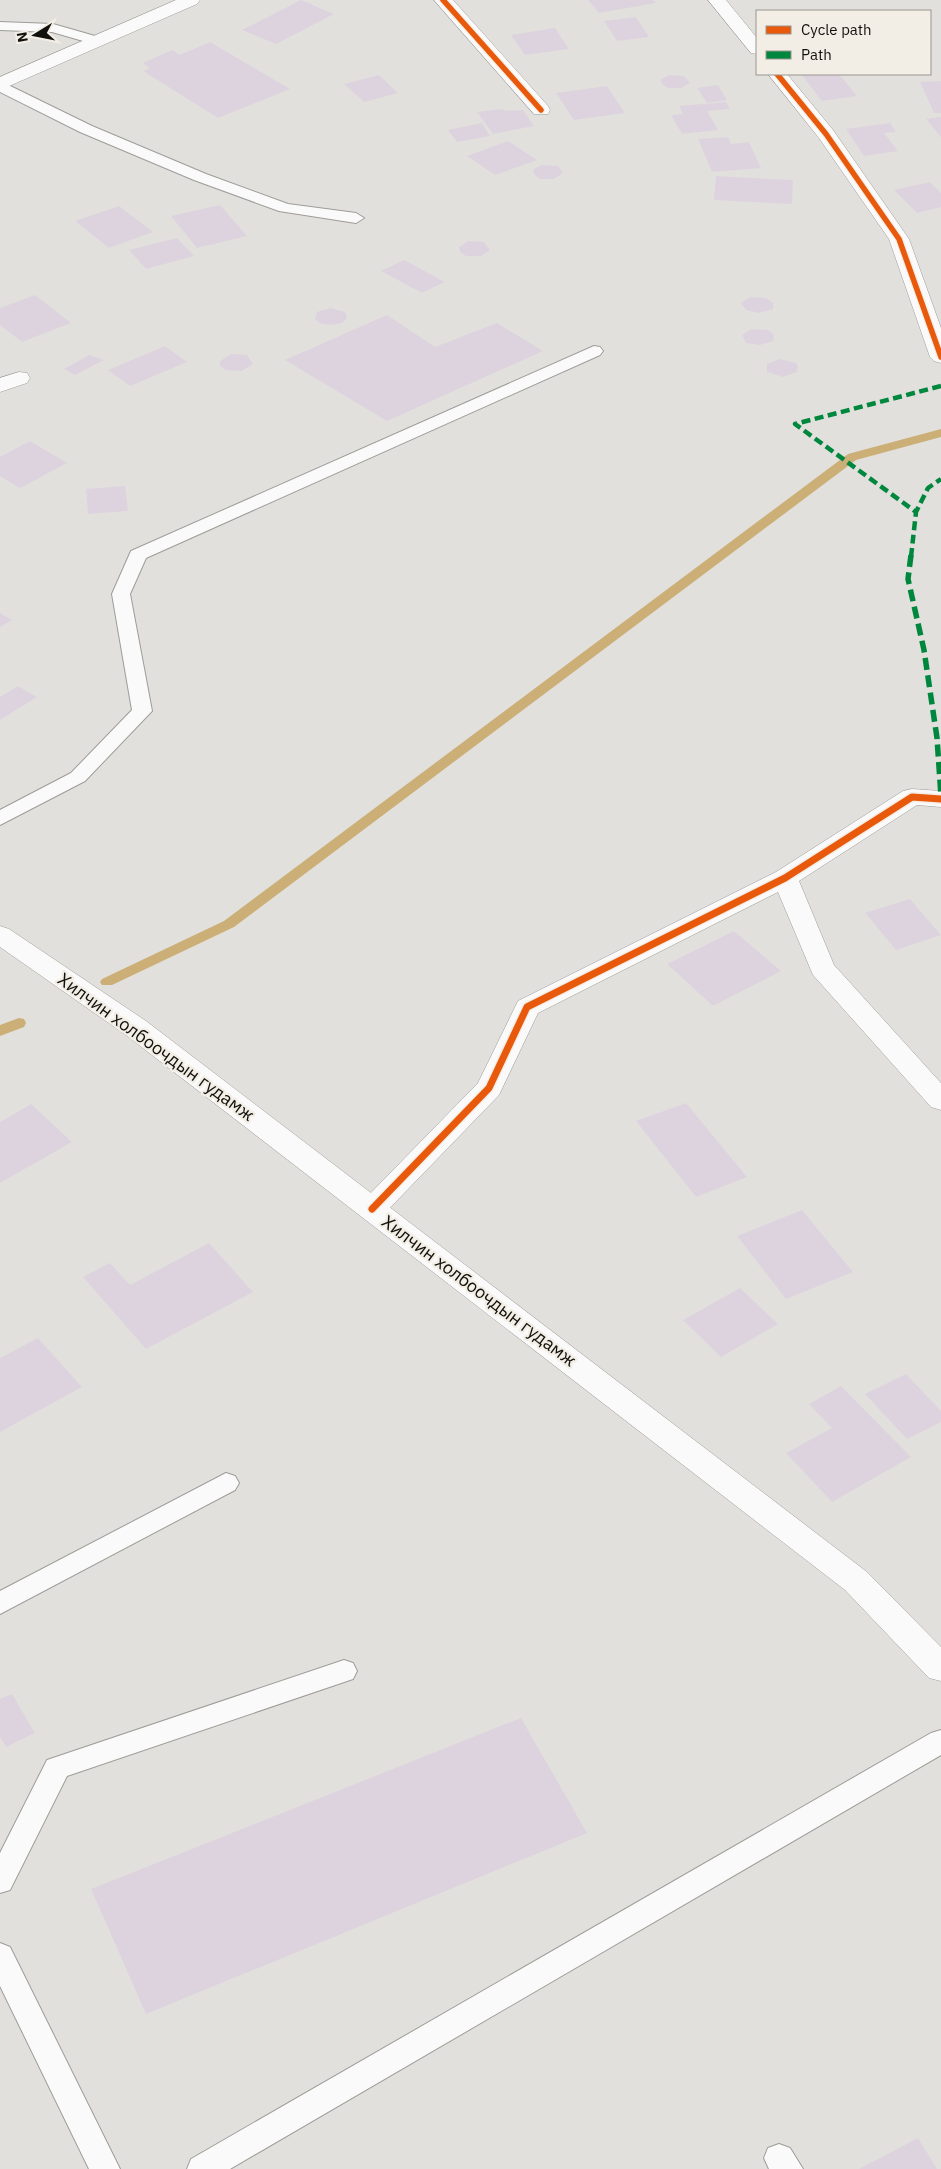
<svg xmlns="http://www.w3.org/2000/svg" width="941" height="2169" font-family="'IBM Plex Sans',sans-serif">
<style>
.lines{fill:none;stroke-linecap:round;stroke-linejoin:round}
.stream{fill:#cbaf77;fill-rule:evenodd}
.building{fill:#ddd3df}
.lane-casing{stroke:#9e9c99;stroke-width:2}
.street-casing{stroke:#9e9c99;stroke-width:1}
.secondary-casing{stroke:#9e9c99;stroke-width:1}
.lane{fill:#fbfafa;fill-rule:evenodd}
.street{fill:#fbfafa;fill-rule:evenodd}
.secondary{fill:#fbfafa;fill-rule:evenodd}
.quiet-far1{stroke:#00873e;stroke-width:4.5;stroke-dasharray:9 4.5;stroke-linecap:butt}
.quiet{stroke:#00873e;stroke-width:5.5;stroke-dasharray:12 5.5;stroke-linecap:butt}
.cycleway-far1-casing{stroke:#f3eee5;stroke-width:8}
.cycleway-casing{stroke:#f3eee5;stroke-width:10}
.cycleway-far1{stroke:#e8590c;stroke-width:5.5}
.cycleway{stroke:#e8590c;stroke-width:7}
.labels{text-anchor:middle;stroke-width:4.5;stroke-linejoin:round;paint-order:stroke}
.street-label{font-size:18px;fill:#12100d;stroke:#f3eee5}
</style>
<rect width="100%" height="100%" fill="#e2e0dc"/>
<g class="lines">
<!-- stream -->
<path class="stream" d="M941 429V437L856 460 234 927 112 985H102L100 982 102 979 224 921 848 454Z
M19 1018 24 1019 26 1023 24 1027 0 1036V1025Z"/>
</g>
<!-- building -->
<path class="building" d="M301 0 334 14 276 44 242 30Z
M588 0H653L656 3 599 13Z
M636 17 649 37 617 41 604 21Z
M555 28 569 49 525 55 511 35Z
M210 42 290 89 218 118 143 71 150 68 143 63 172 50 180 55Z
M801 74H839L857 96 822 101Z
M379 75 398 93 364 102 344 84Z
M669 75 684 76 690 83 681 88H668L662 84 660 80Z
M941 81V113H934L920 82Z
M718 85 727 100 707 103 697 88Z
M607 86 625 113 574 120 556 93Z
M726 102 730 109 707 111 718 130 682 134 671 115 683 114 679 106Z
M503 109 506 111 523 110 534 126 493 134 477 112Z
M941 117V137L926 119Z
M482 123 490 136 457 142 448 130Z
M890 123 896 132 884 133 898 151 864 156 846 129Z
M728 137 731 144 749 142 761 168 712 172 698 139Z
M508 141 537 160 495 175 467 156Z
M542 165 558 166 563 173 554 179H540L533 173 534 169Z
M716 176 793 180 792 204 714 200Z
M930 182 941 193V207L917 213 894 190Z
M220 205 247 236 197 248 171 216Z
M119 206 153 232 109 248 75 221Z
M177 238 194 256 146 269 129 250Z
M468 241 484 242 490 250 481 256H466L460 252 459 247Z
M404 260 445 282 422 293 381 271Z
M35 295 71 323 22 342 0 325V308Z
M750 297 766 298 773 303V309L759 313 746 310 741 303Z
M331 308 345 312 347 318 342 323 331 325 322 324 315 320 317 312Z
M387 315 435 347 497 323 543 351 387 421 285 360Z
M751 329 768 330 774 335 773 341 760 345 746 343 742 335Z
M165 346 187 362 130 386 108 370Z
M231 354 247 355 253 364 242 371 226 370 220 366V361Z
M89 355 104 360 75 375 64 369Z
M780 359 796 363 798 366 797 372 783 377 767 372V364Z
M30 441 67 463 20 488 0 476V457Z
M125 486 128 511 88 514 86 489Z
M0 613 12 620 0 627Z
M18 686 37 697 0 720V697Z
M910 899 941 935 896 950 865 913Z
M734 931 781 971 713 1006 667 964Z
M686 1103 747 1177 696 1197 636 1121Z
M31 1104 72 1142 0 1183V1122Z
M802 1210 853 1272 786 1299 737 1236Z
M209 1243 253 1292 146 1349 83 1277 110 1263 130 1285Z
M740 1288 778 1324 721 1357 683 1320Z
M38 1338 82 1387 0 1432V1358Z
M906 1374 941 1411V1422L907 1439 865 1394Z
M841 1386 911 1457 832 1502 786 1453 832 1428 809 1404Z
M12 1694 35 1733 6 1747 0 1737V1699Z
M521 1718 587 1833 146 2014 91 1889Z
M918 2138 937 2169H859Z"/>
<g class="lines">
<defs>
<path id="lane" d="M0 22 53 24 102 38 104 41 97 45 52 32 0 30Z
M0 81 92 126 206 174 288 204 356 213 364 218 356 223 279 211 194 180 80 132 0 92Z
M594 346 600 347 603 351 600 355 146 558 130 594 152 711 85 781 0 825V810L71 773 132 710 112 594 131 551Z
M226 1473 235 1476 239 1483 235 1490 0 1614V1591Z
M344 1660 353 1663 357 1671 353 1679 67 1776 10 1890 0 1893V1853L47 1760Z
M941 1730V1755L230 2169H187L191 2159 931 1733Z
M0 1943 10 1947 120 2169H89L0 1986Z
M779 2144 790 2148 803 2169H769L764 2158 768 2148Z"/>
<path id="street" d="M434 0H453L548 106 550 110 548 114H534Z
M708 0H726L757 38V54L751 53Z
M768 74H787L833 130 909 239 941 328V363L934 361 930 357 889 239 819 138Z
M19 372 27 373 30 378 27 383 0 392V378Z
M912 789 941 791V807L917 805 799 881 834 965 941 1083V1110L931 1107 813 975 778 892 538 1013 499 1095 382 1216 372 1219 362 1216 358 1209 362 1202 478 1083 518 1001 776 872 903 791Z"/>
<path id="secondary" d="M176 0H200L197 4 0 90V77Z
M0 926 9 929 146 1021 867 1572 941 1647V1681L929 1678 845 1590 126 1035 0 947Z"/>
</defs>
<!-- lane casing -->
<use href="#lane" class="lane-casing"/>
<!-- street casing -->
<use href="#street" class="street-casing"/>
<!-- secondary casing -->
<use href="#secondary" class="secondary-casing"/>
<!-- lane -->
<use href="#lane" class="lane"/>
<!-- street -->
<use href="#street" class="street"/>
<!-- secondary -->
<use href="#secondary" class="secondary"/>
<!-- quiet-far1 -->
<path class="quiet-far1" d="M941 386 795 424 916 512 928 488 941 479
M911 557 916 512"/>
<!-- quiet -->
<path class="quiet" d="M911 555 908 579 924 650 937 738 941 796"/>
<defs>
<path id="cycleway-far1" d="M443 0 541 110
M777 74 826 134 899 239 941 357"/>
<path id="cycleway" d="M372 1209 489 1088 527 1007 785 878 912 797 941 799"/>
</defs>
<!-- cycleway-far1 casing -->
<use href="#cycleway-far1" class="cycleway-far1-casing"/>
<!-- cycleway casing -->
<use href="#cycleway" class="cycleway-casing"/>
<!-- cycleway-far1 -->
<use href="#cycleway-far1" class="cycleway-far1"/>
<!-- cycleway -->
<use href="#cycleway" class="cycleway"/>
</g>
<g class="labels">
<!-- street labels -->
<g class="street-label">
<text transform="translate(156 1047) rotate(36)" y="6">Хилчин холбоочдын гудамж</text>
<text transform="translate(479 1291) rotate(37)" y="6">Хилчин холбоочдын гудамж</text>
</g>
</g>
<!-- legend -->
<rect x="756" y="10" width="175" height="65" fill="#f3eee5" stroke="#99958f"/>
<rect x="766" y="26" width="25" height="8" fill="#e8590c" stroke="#99958f"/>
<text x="801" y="35" font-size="15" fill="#12100d">Cycle path</text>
<rect x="766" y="51" width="25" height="8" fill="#00873e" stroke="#99958f"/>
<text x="801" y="60" font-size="15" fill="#12100d">Path</text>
<!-- north arrow -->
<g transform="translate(35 35) rotate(260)" stroke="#f3eee5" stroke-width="4" paint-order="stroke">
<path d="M0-4L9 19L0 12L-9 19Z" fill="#12100d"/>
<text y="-8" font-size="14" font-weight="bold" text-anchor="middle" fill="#12100d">N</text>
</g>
</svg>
